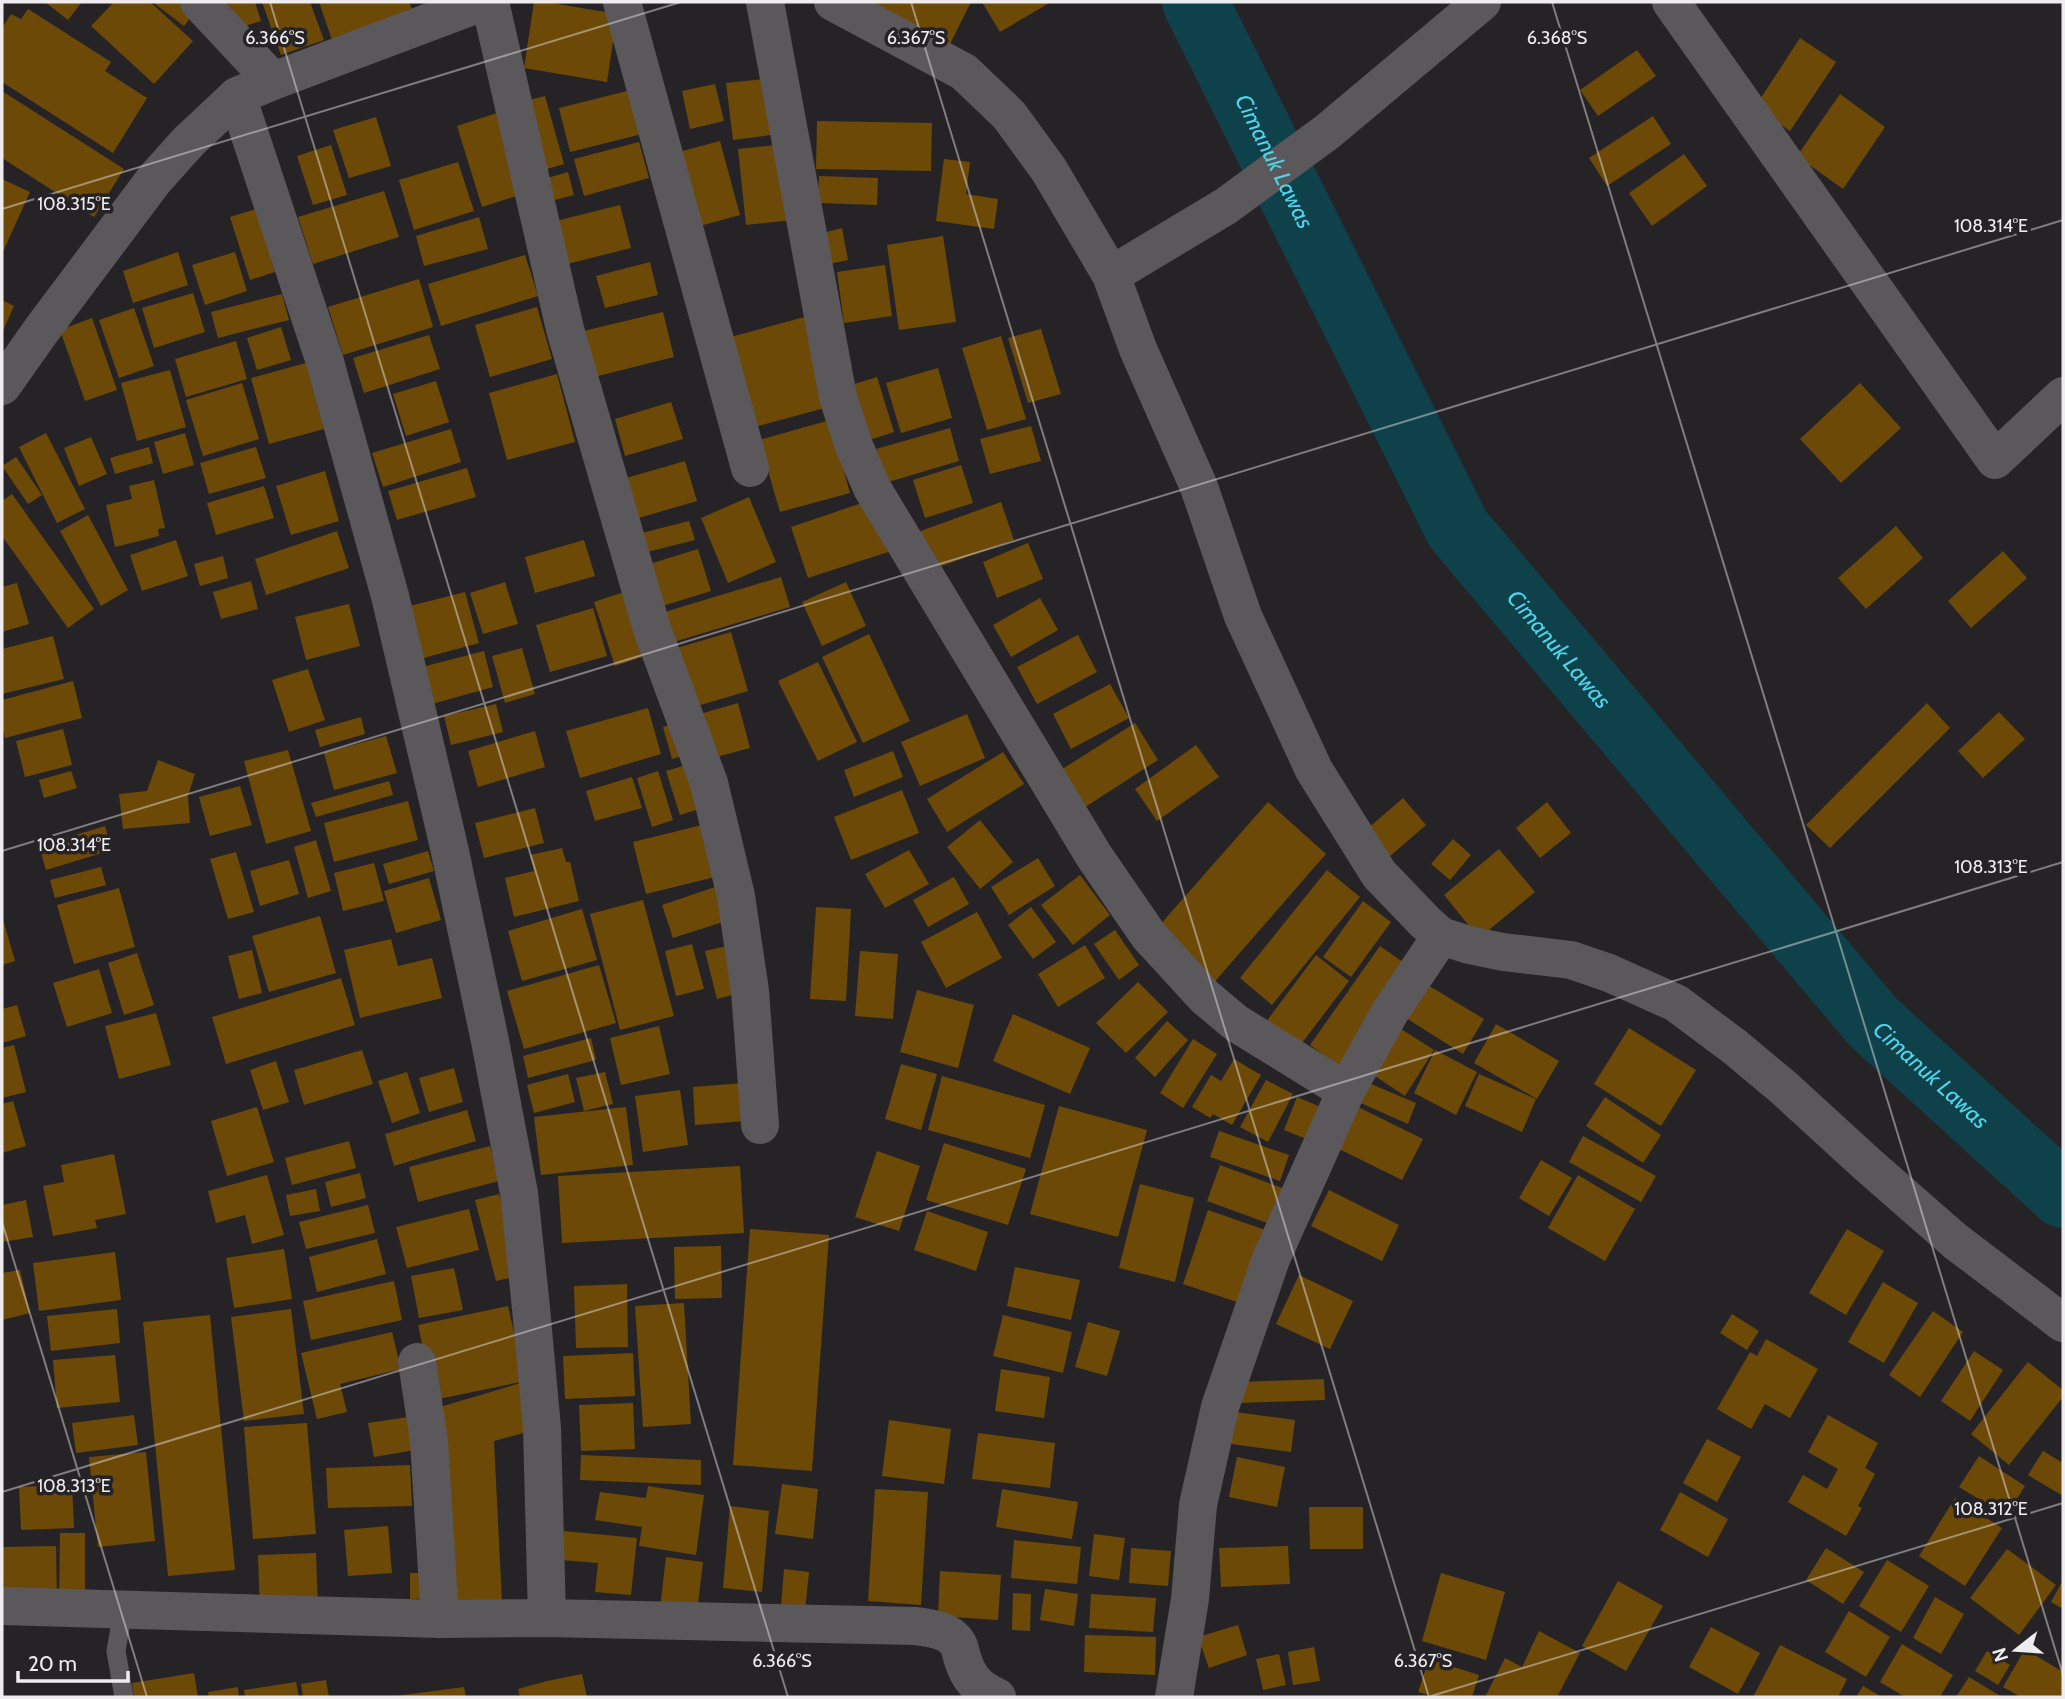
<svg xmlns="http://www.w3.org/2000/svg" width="2065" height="1699" font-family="Cabin,sans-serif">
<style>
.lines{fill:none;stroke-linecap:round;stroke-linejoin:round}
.river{stroke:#0f414a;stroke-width:66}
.building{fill:#6d4908}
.service{stroke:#5b585b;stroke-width:19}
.minor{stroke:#5b585b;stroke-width:38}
.ticks{fill:none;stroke:#eeecee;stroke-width:2;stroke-opacity:0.45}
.labels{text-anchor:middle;stroke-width:7;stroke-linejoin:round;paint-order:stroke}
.water-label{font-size:23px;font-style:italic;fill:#4ed4eb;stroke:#262326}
.ticks-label{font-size:18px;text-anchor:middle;fill:#eeecee;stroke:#262326;stroke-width:7;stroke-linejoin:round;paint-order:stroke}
</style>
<rect width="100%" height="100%" fill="#262326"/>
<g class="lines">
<!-- river -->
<path class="river" id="s1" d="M1195 2 1458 529 1873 1022 2063 1195"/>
</g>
<!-- building -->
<path class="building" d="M45 2H82L68 20Z
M114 2H150L193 41 154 84 91 26Z
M156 2H197L201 4 184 26 155 4Z
M220 2H255L261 21 229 31Z
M262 2H310L324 40 281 55Z
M319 2H409L414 14 333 43Z
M534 2H546L617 14 607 82 524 68Z
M854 2H971L948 48Z
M982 2H1051L1000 32Z
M28 9 111 62 105 71 147 98 113 153 2 82V28L11 14 21 19Z
M1800 38 1836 62 1790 131 1755 107Z
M1637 50 1656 76 1598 116 1580 90Z
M764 79 771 135 733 140 726 83Z
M715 84 724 121 690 129 682 91Z
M635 89 646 133 570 152 559 108Z
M2 91 124 169 94 217 2 158Z
M1840 94 1885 127 1843 189 1797 156Z
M545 96 564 164 540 171 521 102Z
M500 112 526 193 482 207 457 126Z
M1653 116 1671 144 1607 186 1589 158Z
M376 117 391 166 349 178 333 130Z
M817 121 932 123 931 171 816 169Z
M720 141 740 215 700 226 679 152Z
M639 142 649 178 584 196 574 159Z
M785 144 793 220 746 225 738 149Z
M331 145 347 195 313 205 297 156Z
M1684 154 1707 186 1652 226 1629 193Z
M944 159 970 162 966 194 998 199 994 229 936 221Z
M458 162 474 211 414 230 399 180Z
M568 172 574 195 543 203 537 181Z
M819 176 878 178 877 205 818 203Z
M2 179 30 192 2 254Z
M384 191 399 237 313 264 298 217Z
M620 205 631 248 567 264 556 221Z
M256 209 275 272 250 280 230 217Z
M479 217 488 249 424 266 416 236Z
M842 228 848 260 825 265 819 234Z
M943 236 956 322 899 330 887 245Z
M178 252 188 285 133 303 123 271Z
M235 252 247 291 205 305 192 265Z
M525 255 538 296 441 326 428 284Z
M650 262 658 295 605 308 596 276Z
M885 265 892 316 844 323 837 272Z
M419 279 433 327 343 355 328 307Z
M193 293 205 332 154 348 142 308Z
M282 294 289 320 218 338 211 312Z
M2 300 14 306 2 333Z
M537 307 552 359 490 377 475 325Z
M134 308 154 366 119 378 99 320Z
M663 312 674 357 582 380 571 334Z
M808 316 832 406 751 428 727 338Z
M92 318 117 390 85 401 60 330Z
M281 327 291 360 257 370 247 338Z
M1041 329 1061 394 1028 403 1008 338Z
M429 335 440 369 364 393 353 358Z
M1001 336 1026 419 987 430 962 348Z
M236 341 247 379 186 397 175 359Z
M306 363 324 429 269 444 251 378Z
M938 368 952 418 901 433 886 383Z
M170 370 186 427 137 441 121 383Z
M557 374 575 442 507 460 489 393Z
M877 377 894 432 860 443 842 388Z
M436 381 449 422 406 436 393 394Z
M242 383 259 439 203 456 186 400Z
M1860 383 1901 428 1841 483 1800 439Z
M671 402 683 439 625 456 615 419Z
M830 420 850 493 780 512 759 440Z
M1031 426 1041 461 990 474 980 439Z
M950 428 959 461 885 483 876 449Z
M451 429 461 462 383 487 372 453Z
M46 433 85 509 57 523 19 447Z
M185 433 194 465 163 474 154 442Z
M91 437 107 474 79 486 64 448Z
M149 447 153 463 115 474 110 458Z
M256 447 266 478 209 494 200 463Z
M16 457 42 495 28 504 2 466Z
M685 461 697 501 628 521 616 481Z
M961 465 973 503 925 518 913 480Z
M467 468 476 497 397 520 388 491Z
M325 471 339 521 291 535 276 486Z
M154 480 165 528 158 529 159 536 115 547 106 505 132 499 129 486Z
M264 486 274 518 216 535 207 503Z
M12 494 94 609 68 628 2 536V501Z
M749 497 776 562 728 583 701 518Z
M871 500 888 552 808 578 791 527Z
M1001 502 1014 540 928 571 915 533Z
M88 515 128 590 101 606 60 531Z
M689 521 695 540 643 553 638 534Z
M1896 526 1923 558 1866 609 1838 578Z
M337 531 349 568 266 595 255 559Z
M176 540 188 576 142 591 130 555Z
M584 540 595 576 535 593 525 557Z
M1028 543 1043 579 997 598 983 562Z
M698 549 711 591 656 608 643 566Z
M2003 551 2027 578 1971 628 1948 601Z
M223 556 228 578 200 586 194 564Z
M781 577 790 607 667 644 658 614Z
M251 581 258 609 221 619 213 592Z
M505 582 518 624 483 634 470 593Z
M846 582 866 626 822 646 802 602Z
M17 583 29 624 2 632V587Z
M630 590 651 654 615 666 594 602Z
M465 592 479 643 420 659 406 607Z
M1040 598 1058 630 1011 657 993 625Z
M349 604 360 646 306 660 295 617Z
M593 608 607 656 550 672 536 625Z
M731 632 748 691 687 709 670 650Z
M869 634 910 721 863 743 822 657Z
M1078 635 1097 672 1037 704 1017 667Z
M53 636 64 679 2 694V649Z
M522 648 535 694 505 703 492 656Z
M484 651 493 687 432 704 422 667Z
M818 662 857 742 818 761 778 681Z
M308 669 325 720 289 732 272 680Z
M73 681 82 718 5 738 2 725V700Z
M1110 684 1129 718 1071 749 1053 714Z
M738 703 750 748 705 760 693 716Z
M1927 703 1950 728 1830 848 1806 825Z
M496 704 503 732 451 745 444 716Z
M648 708 661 754 580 778 566 731Z
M1999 712 2025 739 1983 778 1958 751Z
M967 714 985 758 920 786 901 742Z
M361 717 365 734 320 747 315 730Z
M683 721 692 753 672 759 663 727Z
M1135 723 1158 760 1076 813 1053 775Z
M63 729 72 765 25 777 16 741Z
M535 731 545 767 478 787 468 751Z
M386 736 397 773 334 790 324 753Z
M1196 745 1219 777 1157 821 1135 789Z
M288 750 311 831 266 844 244 761Z
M893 751 903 777 854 797 844 770Z
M1003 752 1024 784 947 832 927 799Z
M158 760 195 774 188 796 190 823 123 829 119 794 147 791Z
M693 763 706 807 680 815 666 771Z
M71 771 77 788 44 798 39 780Z
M658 771 673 820 652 827 637 778Z
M632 777 642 808 595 821 586 791Z
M389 781 393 795 316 817 311 803Z
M240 786 252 825 210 836 199 797Z
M902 790 919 833 851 860 834 817Z
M1403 798 1426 825 1389 857 1366 830Z
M408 801 418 840 334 862 324 823Z
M1268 802 1326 854 1210 987 1151 935Z
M1547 802 1571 833 1540 858 1516 828Z
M535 808 544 843 484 858 475 823Z
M980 820 1013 862 980 889 947 847Z
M706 824 719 876 646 894 633 842Z
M105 826 112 850 46 870 39 846Z
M1453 839 1471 855 1450 880 1431 864Z
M316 840 331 891 308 898 294 847Z
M562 848 566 862H570L579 901 514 917 505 878 534 871 530 855Z
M1499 849 1535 892 1479 938 1444 895Z
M909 850 929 884 885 908 865 874Z
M428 851 434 871 389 884 383 864Z
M236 852 254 912 228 919 210 859Z
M1038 858 1055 886 1009 915 991 887Z
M289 860 299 894 260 906 250 871Z
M374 863 384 901 343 911 334 873Z
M101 867 106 885 55 898 50 880Z
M1327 870 1360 897 1272 1005 1240 978Z
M1080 875 1110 915 1073 945 1041 905Z
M954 877 969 904 928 927 913 900Z
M429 878 441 920 396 933 384 891Z
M718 886 729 920 673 938 662 905Z
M119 888 135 947 74 964 57 905Z
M643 900 674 1016 620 1030 590 914Z
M1363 901 1391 922 1351 977 1323 957Z
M816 907 851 909 846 1001 810 999Z
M1031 907 1056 942 1033 959 1008 925Z
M582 909 597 960 522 981 508 931Z
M977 912 1002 958 946 988 921 942Z
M2 916 15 961 2 965Z
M320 916 336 973 269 992 252 936Z
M1115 930 1139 965 1119 980 1094 944Z
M391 939 398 966 432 958 442 998 360 1018 344 950Z
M692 944 704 989 676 996 665 951Z
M731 945 743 992 717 999 705 951Z
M1085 945 1105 978 1058 1007 1038 974Z
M1380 946 1413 969 1343 1069 1310 1045Z
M252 950 262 993 239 999 228 956Z
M860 951 898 954 893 1019 855 1016Z
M137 953 154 1005 124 1015 108 963Z
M1316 955 1349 981 1299 1047 1266 1022Z
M599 965 616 1023 524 1049 507 991Z
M99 969 112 1013 67 1027 53 983Z
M341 978 355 1025 226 1064 212 1017Z
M1138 982 1168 1012 1126 1053 1096 1023Z
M1426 984 1484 1019 1463 1054 1406 1018Z
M917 990 974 1005 958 1068 900 1052Z
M17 1005 26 1036 2 1043V1009Z
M156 1013 171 1065 119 1079 105 1026Z
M1013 1014 1090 1048 1070 1094 993 1061Z
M1167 1021 1188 1040 1155 1077 1135 1058Z
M1496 1024 1559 1061 1537 1099 1474 1063Z
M659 1026 670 1074 621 1085 610 1038Z
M1398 1027 1434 1050 1405 1096 1369 1072Z
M1629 1028 1696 1070 1661 1126 1594 1084Z
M591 1038 596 1060 528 1078 523 1056Z
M1193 1039 1217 1054 1183 1108 1160 1093Z
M14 1045 26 1092 2 1098V1048Z
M362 1050 373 1084 304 1105 294 1070Z
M1435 1050 1477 1072 1456 1115 1414 1093Z
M1234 1059 1261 1075 1232 1125 1213 1114 1210 1118 1192 1107 1211 1075 1221 1081Z
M276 1061 289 1102 263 1110 250 1070Z
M901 1064 937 1074 921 1130 885 1119Z
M454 1068 463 1102 429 1112 419 1078Z
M407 1072 420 1113 392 1123 378 1081Z
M605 1072 613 1104 584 1111 576 1078Z
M568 1074 575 1102 534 1113 527 1085Z
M1479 1074 1536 1099 1522 1132 1465 1106Z
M942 1076 1045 1105 1030 1158 928 1130Z
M1266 1080 1293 1094 1268 1142 1240 1127Z
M1364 1081 1416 1103 1408 1124 1356 1101Z
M743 1083 746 1121 695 1125 693 1087Z
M680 1090 688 1145 643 1152 635 1096Z
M1297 1097 1328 1110 1314 1142 1284 1130Z
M1605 1097 1661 1135 1643 1163 1586 1126Z
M13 1101 26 1146 2 1153V1104Z
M1354 1105 1423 1139 1402 1180 1333 1146Z
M1059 1106 1147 1130 1118 1237 1030 1214Z
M257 1107 274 1162 227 1176 211 1121Z
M626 1107 633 1165 541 1175 534 1117Z
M467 1110 476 1141 394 1166 385 1134Z
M1219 1131 1289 1155 1280 1181 1210 1157Z
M1583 1136 1656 1176 1641 1202 1569 1162Z
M349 1141 356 1168 292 1185 285 1158Z
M944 1143 1026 1169 1008 1225 926 1200Z
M490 1146 499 1181 418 1202 409 1167Z
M877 1151 920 1166 899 1231 855 1217Z
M114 1154 126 1214 95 1220 97 1228 53 1236 43 1186 64 1182 61 1165Z
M1541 1160 1572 1178 1549 1216 1519 1198Z
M1220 1165 1285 1189 1273 1225 1207 1201Z
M740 1166 744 1233 562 1243 558 1176Z
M360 1173 366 1198 331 1207 325 1182Z
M267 1175 284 1235 252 1244 245 1215 216 1223 208 1191Z
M1578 1175 1635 1209 1605 1261 1548 1228Z
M1140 1184 1194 1198 1175 1282 1119 1268Z
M316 1189 320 1211 290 1216 286 1195Z
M1329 1190 1399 1225 1382 1261 1311 1226Z
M499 1194 521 1275 496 1281 475 1200Z
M26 1200 33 1237 2 1242V1205Z
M368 1205 375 1233 306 1249 299 1222Z
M469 1209 479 1250 407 1268 396 1227Z
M1208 1210 1271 1232 1246 1305 1183 1284Z
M927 1211 988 1232 976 1271 914 1250Z
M750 1229 829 1235 812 1471 733 1465Z
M1847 1229 1884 1251 1846 1315 1809 1293Z
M377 1239 386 1274 317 1292 309 1257Z
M721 1246 722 1298 675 1299 674 1247Z
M284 1249 292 1299 234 1308 226 1258Z
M115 1252 121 1300 39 1311 33 1263Z
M1015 1267 1080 1280 1071 1320 1007 1306Z
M454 1268 463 1310 419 1318 411 1276Z
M20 1270 30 1313 2 1320V1273Z
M1299 1275 1353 1301 1330 1349 1276 1324Z
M394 1281 402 1320 311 1340 303 1301Z
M1883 1282 1918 1303 1884 1363 1848 1342Z
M627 1284 628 1347 576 1348 574 1286Z
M684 1303 691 1424 643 1427 635 1306Z
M508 1306 525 1381 434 1400 418 1325Z
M117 1309 120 1343 51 1351 47 1316Z
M291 1309 304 1414 244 1421 231 1317Z
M1933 1311 1963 1332 1920 1397 1889 1375Z
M1732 1314 1759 1331 1747 1350 1720 1333Z
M210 1315 235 1570 168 1576 143 1322Z
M1003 1315 1072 1332 1063 1373 993 1356Z
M1088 1322 1120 1331 1107 1376 1075 1367Z
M392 1332 401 1369 340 1384 347 1412 317 1419 301 1353Z
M1766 1339 1818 1369 1790 1418 1765 1404 1751 1429 1717 1409 1750 1352 1757 1356Z
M1974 1351 2003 1370 1970 1421 1941 1401Z
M633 1353 635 1396 565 1399 563 1356Z
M115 1355 120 1402 57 1408 53 1360Z
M2028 1362 2063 1390V1397L2009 1465 1971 1434Z
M1001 1369 1050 1377 1044 1418 995 1411Z
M1324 1379 1325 1400 1240 1403V1382Z
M524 1382 538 1429 494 1441 502 1602 449 1605 440 1407Z
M633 1403 635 1449 581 1451 579 1405Z
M1221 1410 1295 1420 1291 1452 1217 1442Z
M134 1415 138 1445 76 1453 72 1423Z
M1828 1415 1878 1443 1865 1468 1875 1474 1858 1506 1862 1508 1846 1536 1788 1502 1803 1475 1827 1489 1838 1469 1808 1452Z
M415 1416 421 1449 374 1457 368 1423Z
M889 1420 951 1429 944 1484 882 1476Z
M307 1423 316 1534 253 1539 244 1427Z
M978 1433 1055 1443 1050 1488 972 1479Z
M1707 1439 1741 1457 1717 1502 1683 1483Z
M2043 1451 2063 1463V1496L2028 1475Z
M146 1452 155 1541 98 1547 89 1457Z
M581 1455 701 1460V1485L580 1480Z
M1979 1456 2025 1486 2006 1516 1959 1487Z
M1237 1457 1285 1467 1277 1507 1229 1497Z
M410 1465 412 1506 328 1508 326 1468Z
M782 1484 818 1489 813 1539 775 1534Z
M72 1485 74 1528 21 1530 19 1487Z
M648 1486 704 1495 696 1555 639 1546 642 1527 595 1520 600 1492 646 1498Z
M875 1489 928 1492 921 1605 868 1601Z
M1002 1489 1078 1502 1072 1539 996 1527Z
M1680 1492 1728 1519 1708 1557 1660 1530Z
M1955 1498 2002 1528 1965 1586 1919 1556Z
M730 1506 769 1511 762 1592 723 1588Z
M1309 1507H1363V1549H1310Z
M388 1526 392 1573 348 1576 344 1530Z
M564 1531 637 1538 631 1595 595 1592 598 1563 561 1560Z
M60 1533H85V1601H59Z
M1094 1534 1125 1538 1119 1580 1089 1576Z
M1014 1540 1081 1547 1077 1584 1011 1578Z
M56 1546 57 1601 4 1603 2 1547Z
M1288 1546 1290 1584 1221 1587 1219 1548Z
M1131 1548 1171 1551 1168 1586 1129 1583Z
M1826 1548 1864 1572 1843 1604 1806 1580Z
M2007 1549 2056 1585 2019 1635 1970 1598Z
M316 1553 318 1609 260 1611 258 1555Z
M666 1557 703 1562 697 1612 660 1608Z
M1887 1560 1929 1586 1901 1632 1859 1606Z
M784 1569 809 1572 804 1621 780 1619Z
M940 1571 1001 1575 998 1620 938 1616Z
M410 1573H433L434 1598 410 1599Z
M1441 1573 1505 1592 1486 1660 1422 1641Z
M2063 1580V1609L2051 1602Z
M1618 1581 1663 1606 1626 1671 1582 1646Z
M1045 1589 1078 1594 1074 1626 1040 1620Z
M1013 1593 1031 1594 1030 1631 1012 1630Z
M1091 1594 1156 1598 1153 1632 1089 1628Z
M1935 1597 1964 1614 1941 1654 1913 1638Z
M1849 1611 1890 1637 1866 1677 1825 1652Z
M1238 1625 1247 1655 1209 1668 1198 1637Z
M1711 1627 1760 1653 1738 1694 1689 1667Z
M1539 1631 1580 1653 1557 1697H1485L1505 1658 1522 1667Z
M1085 1635 1156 1637 1155 1675 1084 1672Z
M1902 1644 1953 1675 1940 1697H1905L1880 1682Z
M1780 1645 1847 1679 1838 1697H1753Z
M1314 1647 1320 1681 1293 1685 1288 1652Z
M2025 1649 2063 1672V1697H2021L2003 1687Z
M1987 1651 2010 1665 1998 1685 1975 1671Z
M1279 1654 1286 1685 1263 1690 1256 1659Z
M1429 1659 1479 1675 1472 1697H1436L1418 1692Z
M194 1673 198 1697H134L132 1683Z
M582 1674 587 1697H520L518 1689 547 1681Z
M1969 1677 2002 1697H1956Z
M326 1680 329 1697H303L301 1684Z
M296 1682 299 1697H245L244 1690Z
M1863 1686 1882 1697H1856Z
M238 1687 239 1697H209L208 1692Z
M464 1687 466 1697H395V1696Z"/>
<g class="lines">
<!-- service -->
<path class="service" d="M123 1610 116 1651 124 1697"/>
<!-- minor -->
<path class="minor" d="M199 2 273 81
M490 2 565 329 652 629 709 783 736 896 750 991 760 1125
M622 2 750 468
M765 2 838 397 854 446 872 488 1094 856 1149 936 1205 997 1236 1023 1346 1091
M833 2 964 72 1009 115 1049 170 1111 275 1138 349 1199 487 1243 616 1314 770 1379 874 1426 923 1441 936 1469 945 1503 952 1571 960 1609 973 1676 1003 1735 1047 1784 1088 1867 1164 1955 1241 2063 1323
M1671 2 1995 460 2063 396
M237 96 325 362 390 596 449 847 490 1041 519 1193 531 1308 542 1428 547 1618
M1111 275 1226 206 1327 132 1482 2
M2 386 43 328 154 180 188 142 237 96 273 81 483 2
M417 1362 429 1441 440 1619
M2 1606 440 1619 547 1618 916 1626C928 1628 944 1629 953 1638 959 1643 960 1649 962 1657 968 1678 977 1688 997 1697
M1174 1697 1190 1599 1198 1505 1220 1407 1271 1259 1346 1091 1390 1012 1441 936"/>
</g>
<!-- ticks -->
<path class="ticks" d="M270 2 788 1697M911 2 1429 1697M1552 2 2063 1675M2 209 681 2M2 851 2063 220M2 1222 147 1697M2 1492 2063 862M1428 1697 2063 1503"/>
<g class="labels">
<!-- water labels -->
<g class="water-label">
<text dy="8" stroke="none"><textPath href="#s1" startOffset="178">Cimanuk Lawas</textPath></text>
<text dy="8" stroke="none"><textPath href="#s1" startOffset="746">Cimanuk Lawas</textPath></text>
<text dy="8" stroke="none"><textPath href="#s1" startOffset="1312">Cimanuk Lawas</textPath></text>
</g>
</g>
<g class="ticks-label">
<text x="275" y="44">6.366°S</text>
<text x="916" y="44">6.367°S</text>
<text x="1557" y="44">6.368°S</text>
<text x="74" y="210">108.315°E</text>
<text x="1991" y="232">108.314°E</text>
<text x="74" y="851">108.314°E</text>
<text x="1991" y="873">108.313°E</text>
<text x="74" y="1492">108.313°E</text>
<text x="1991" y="1515">108.312°E</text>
<text x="782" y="1667">6.366°S</text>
<text x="1423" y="1667">6.367°S</text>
</g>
<!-- border -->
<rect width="2065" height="1699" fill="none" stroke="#eeecee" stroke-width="7"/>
<!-- north arrow -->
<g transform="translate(2016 1650) rotate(253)" stroke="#262326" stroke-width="5" paint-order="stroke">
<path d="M0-5L12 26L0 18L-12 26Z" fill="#eeecee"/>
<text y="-10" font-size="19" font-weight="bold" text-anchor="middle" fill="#eeecee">N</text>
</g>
<!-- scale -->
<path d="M18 1671v10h110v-10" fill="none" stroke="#eeecee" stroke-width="3.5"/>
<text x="28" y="1671" font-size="21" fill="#eeecee" stroke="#262326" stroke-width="5" paint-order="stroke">20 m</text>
</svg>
